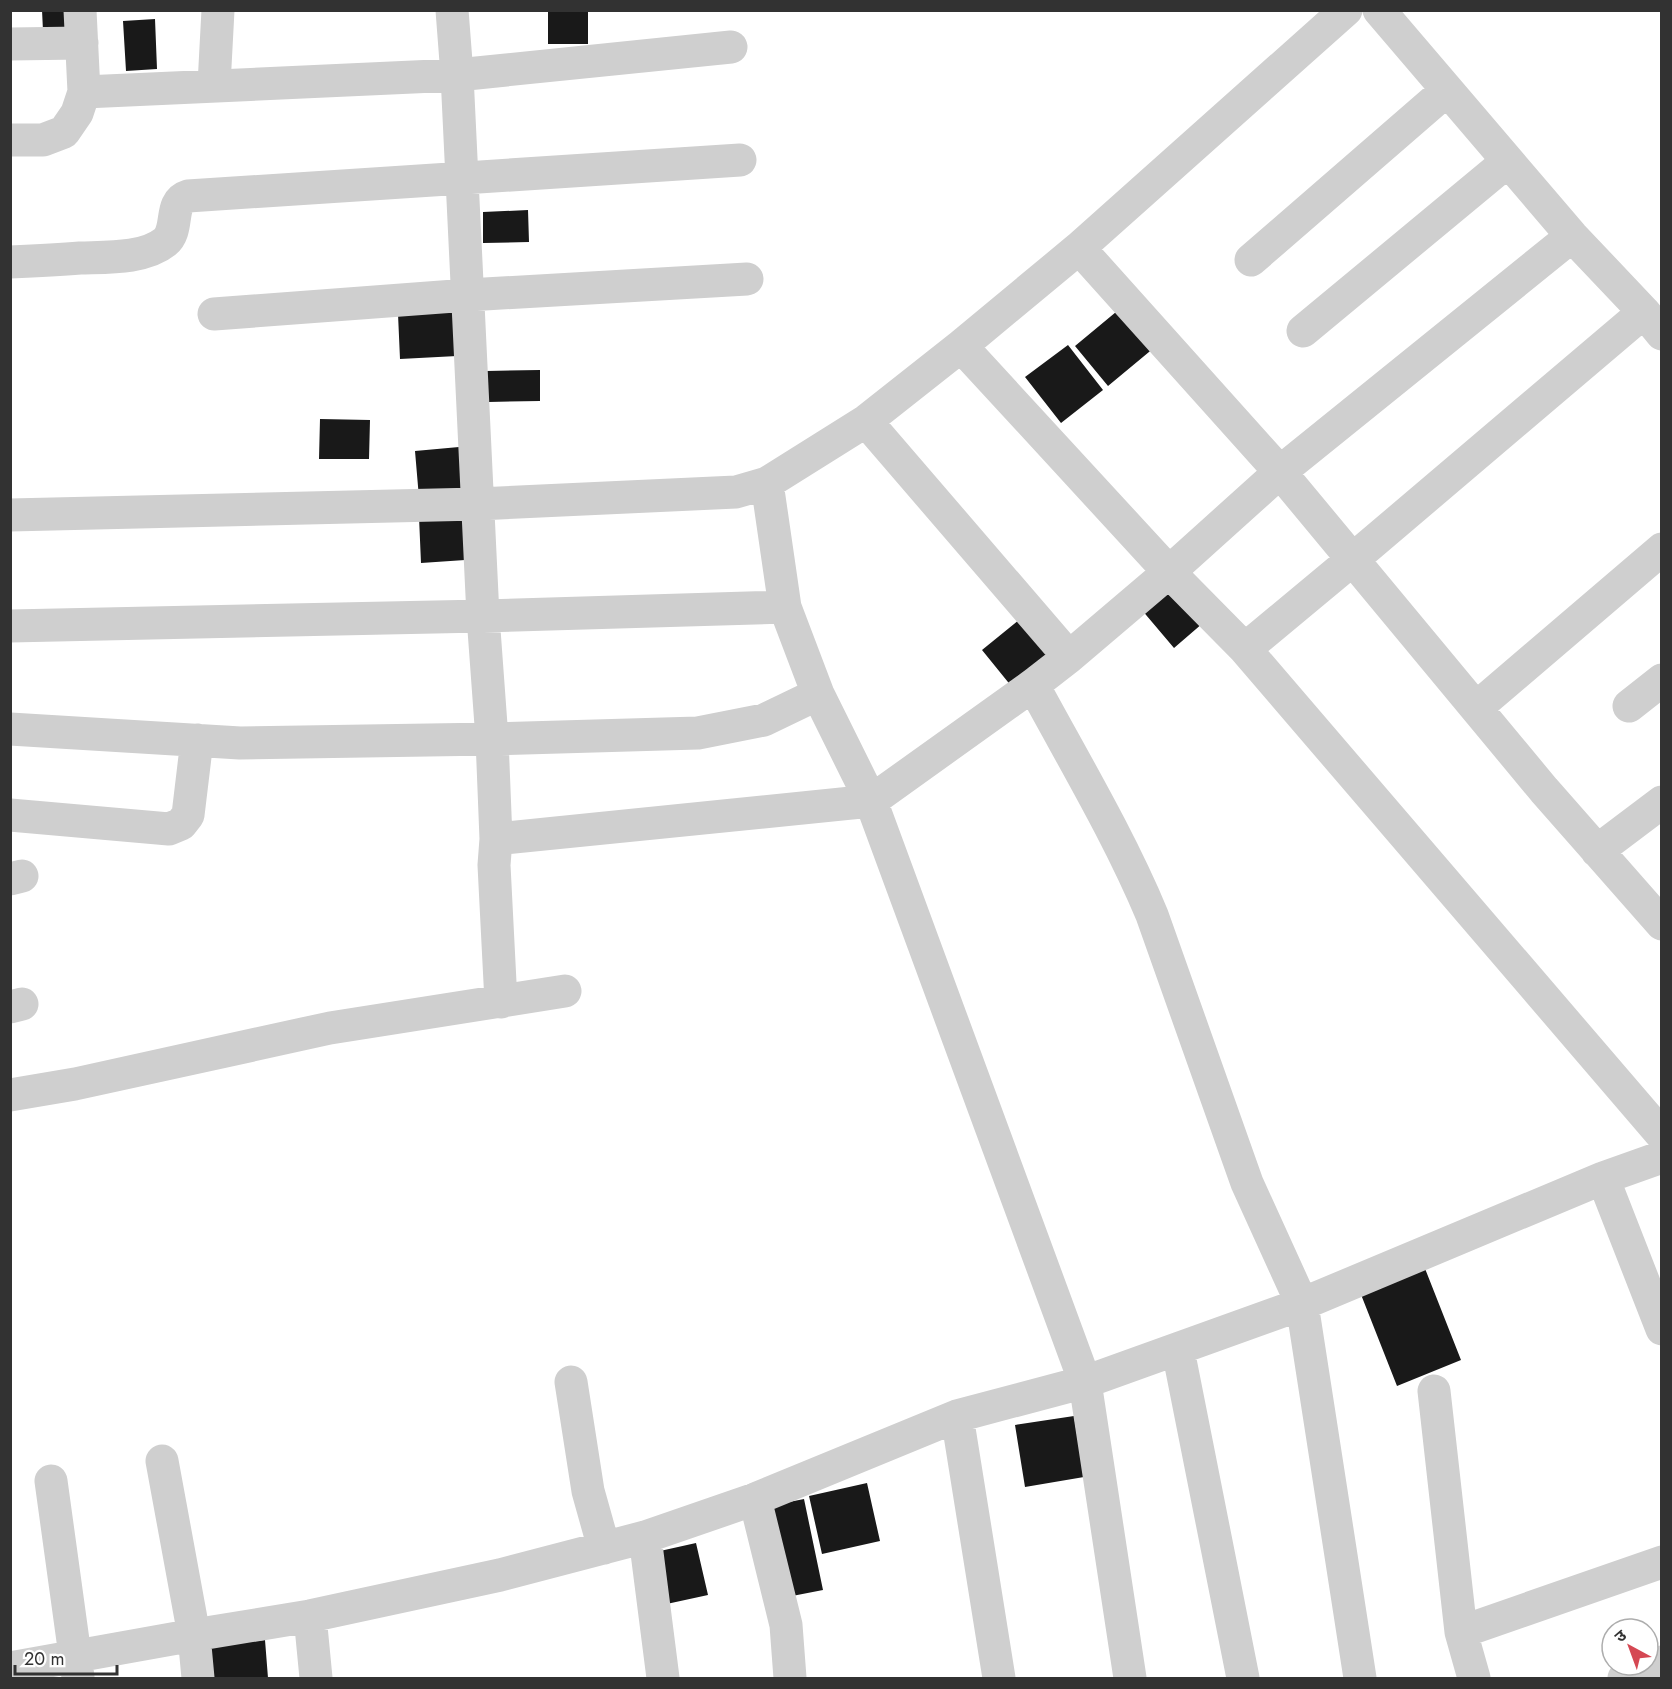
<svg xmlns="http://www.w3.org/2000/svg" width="1672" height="1689" font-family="Jost,'Noto Sans Devanagari',sans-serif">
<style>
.building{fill:#191919}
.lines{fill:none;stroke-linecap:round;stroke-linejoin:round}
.street{stroke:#cfcfcf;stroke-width:33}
</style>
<rect width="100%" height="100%" fill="#fff"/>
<!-- building -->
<path class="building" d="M42 10H73V30L43 31Z
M548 10H588V44H548Z
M155 19 157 69 126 71 123 21Z
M528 210 529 242 483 243V212Z
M1122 307 1155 347 1108 386 1075 346Z
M455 310 457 356 400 359 398 314Z
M1068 345 1103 390 1061 423 1025 377Z
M540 370V401L488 402 487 371Z
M320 419 370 420 369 459H319Z
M459 447 463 495 419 498 415 451Z
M463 515 465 560 421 563 419 517Z
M1170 585 1203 623 1174 648 1141 609Z
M1024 616 1053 652 1012 687 982 650Z
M1424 1266 1461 1360 1397 1386 1360 1292Z
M1074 1416 1084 1477 1025 1487 1015 1425Z
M867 1483 880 1541 822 1554 809 1496Z
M804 1499 823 1590 787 1597 769 1506Z
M696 1543 708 1595 662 1605 651 1553Z
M265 1640 268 1678H211L209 1646Z"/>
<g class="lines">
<!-- street -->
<path class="street" d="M452 10 457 75 483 616 492 739 496 839 494 865 501 1002
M1379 10 1572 236 1644 312 1662 334
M10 44 82 43
M214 85 218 10
M84 92 457 75 731 47
M10 140H43L64 132 77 113 84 92 80 10
M1079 248 1280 472 1544 790 1662 924
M1251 260 1447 90
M10 262C34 261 57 260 80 258 106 257 144 259 165 242 180 230 168 202 188 196L740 160
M214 314 468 295 747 279
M1303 331 1508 161
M961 346 1169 572 1245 649 1662 1135
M866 421 1069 657
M767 483 785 607 818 694 871 801 1085 1382 1130 1678
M10 515 478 504 736 492 767 483 866 421 961 346 1079 248 1346 10
M10 626 483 616 785 607
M1245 649 1352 560 1644 312
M1033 685C1074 761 1119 836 1152 915L1247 1183 1302 1304 1360 1678
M1629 706 1662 680
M1476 708 1662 549
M10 729 240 743 492 739 698 733 764 720 818 694
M10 815 169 829 181 824 188 815 197 740
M496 839 871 801 1033 685 1069 657 1169 572 1280 472 1572 236
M1597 851 1662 802
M10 879 22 876
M10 1007 22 1004
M10 1095 75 1084 330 1028 565 991
M1603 1178 1662 1329
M1178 1350 1243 1678
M571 1382 588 1491 604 1548
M1434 1391 1461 1632 1474 1678
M957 1416 999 1678
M162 1461 194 1635 198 1678
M51 1481 78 1677
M755 1499 786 1625 790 1678
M645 1537 663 1678
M310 1616 316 1678
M1461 1632 1662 1562
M10 1668 194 1635 310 1616 500 1575 645 1537 755 1499 957 1416 1085 1382 1302 1304 1603 1178 1662 1157
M1624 1678 1629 1675 1662 1662"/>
</g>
<!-- border -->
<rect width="1672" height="1689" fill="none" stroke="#323232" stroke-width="24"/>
<!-- north arrow -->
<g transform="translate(1630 1647) rotate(319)"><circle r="28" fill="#ffffff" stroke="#adadad" stroke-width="1.5"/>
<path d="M0-4.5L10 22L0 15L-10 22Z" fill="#d54853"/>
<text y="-9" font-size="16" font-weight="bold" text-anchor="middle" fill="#323232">उ</text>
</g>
<!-- scale -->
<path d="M15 1665v9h102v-9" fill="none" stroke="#323232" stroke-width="3"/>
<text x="24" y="1665" font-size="18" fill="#323232" stroke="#ffffff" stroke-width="4.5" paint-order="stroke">20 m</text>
</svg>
